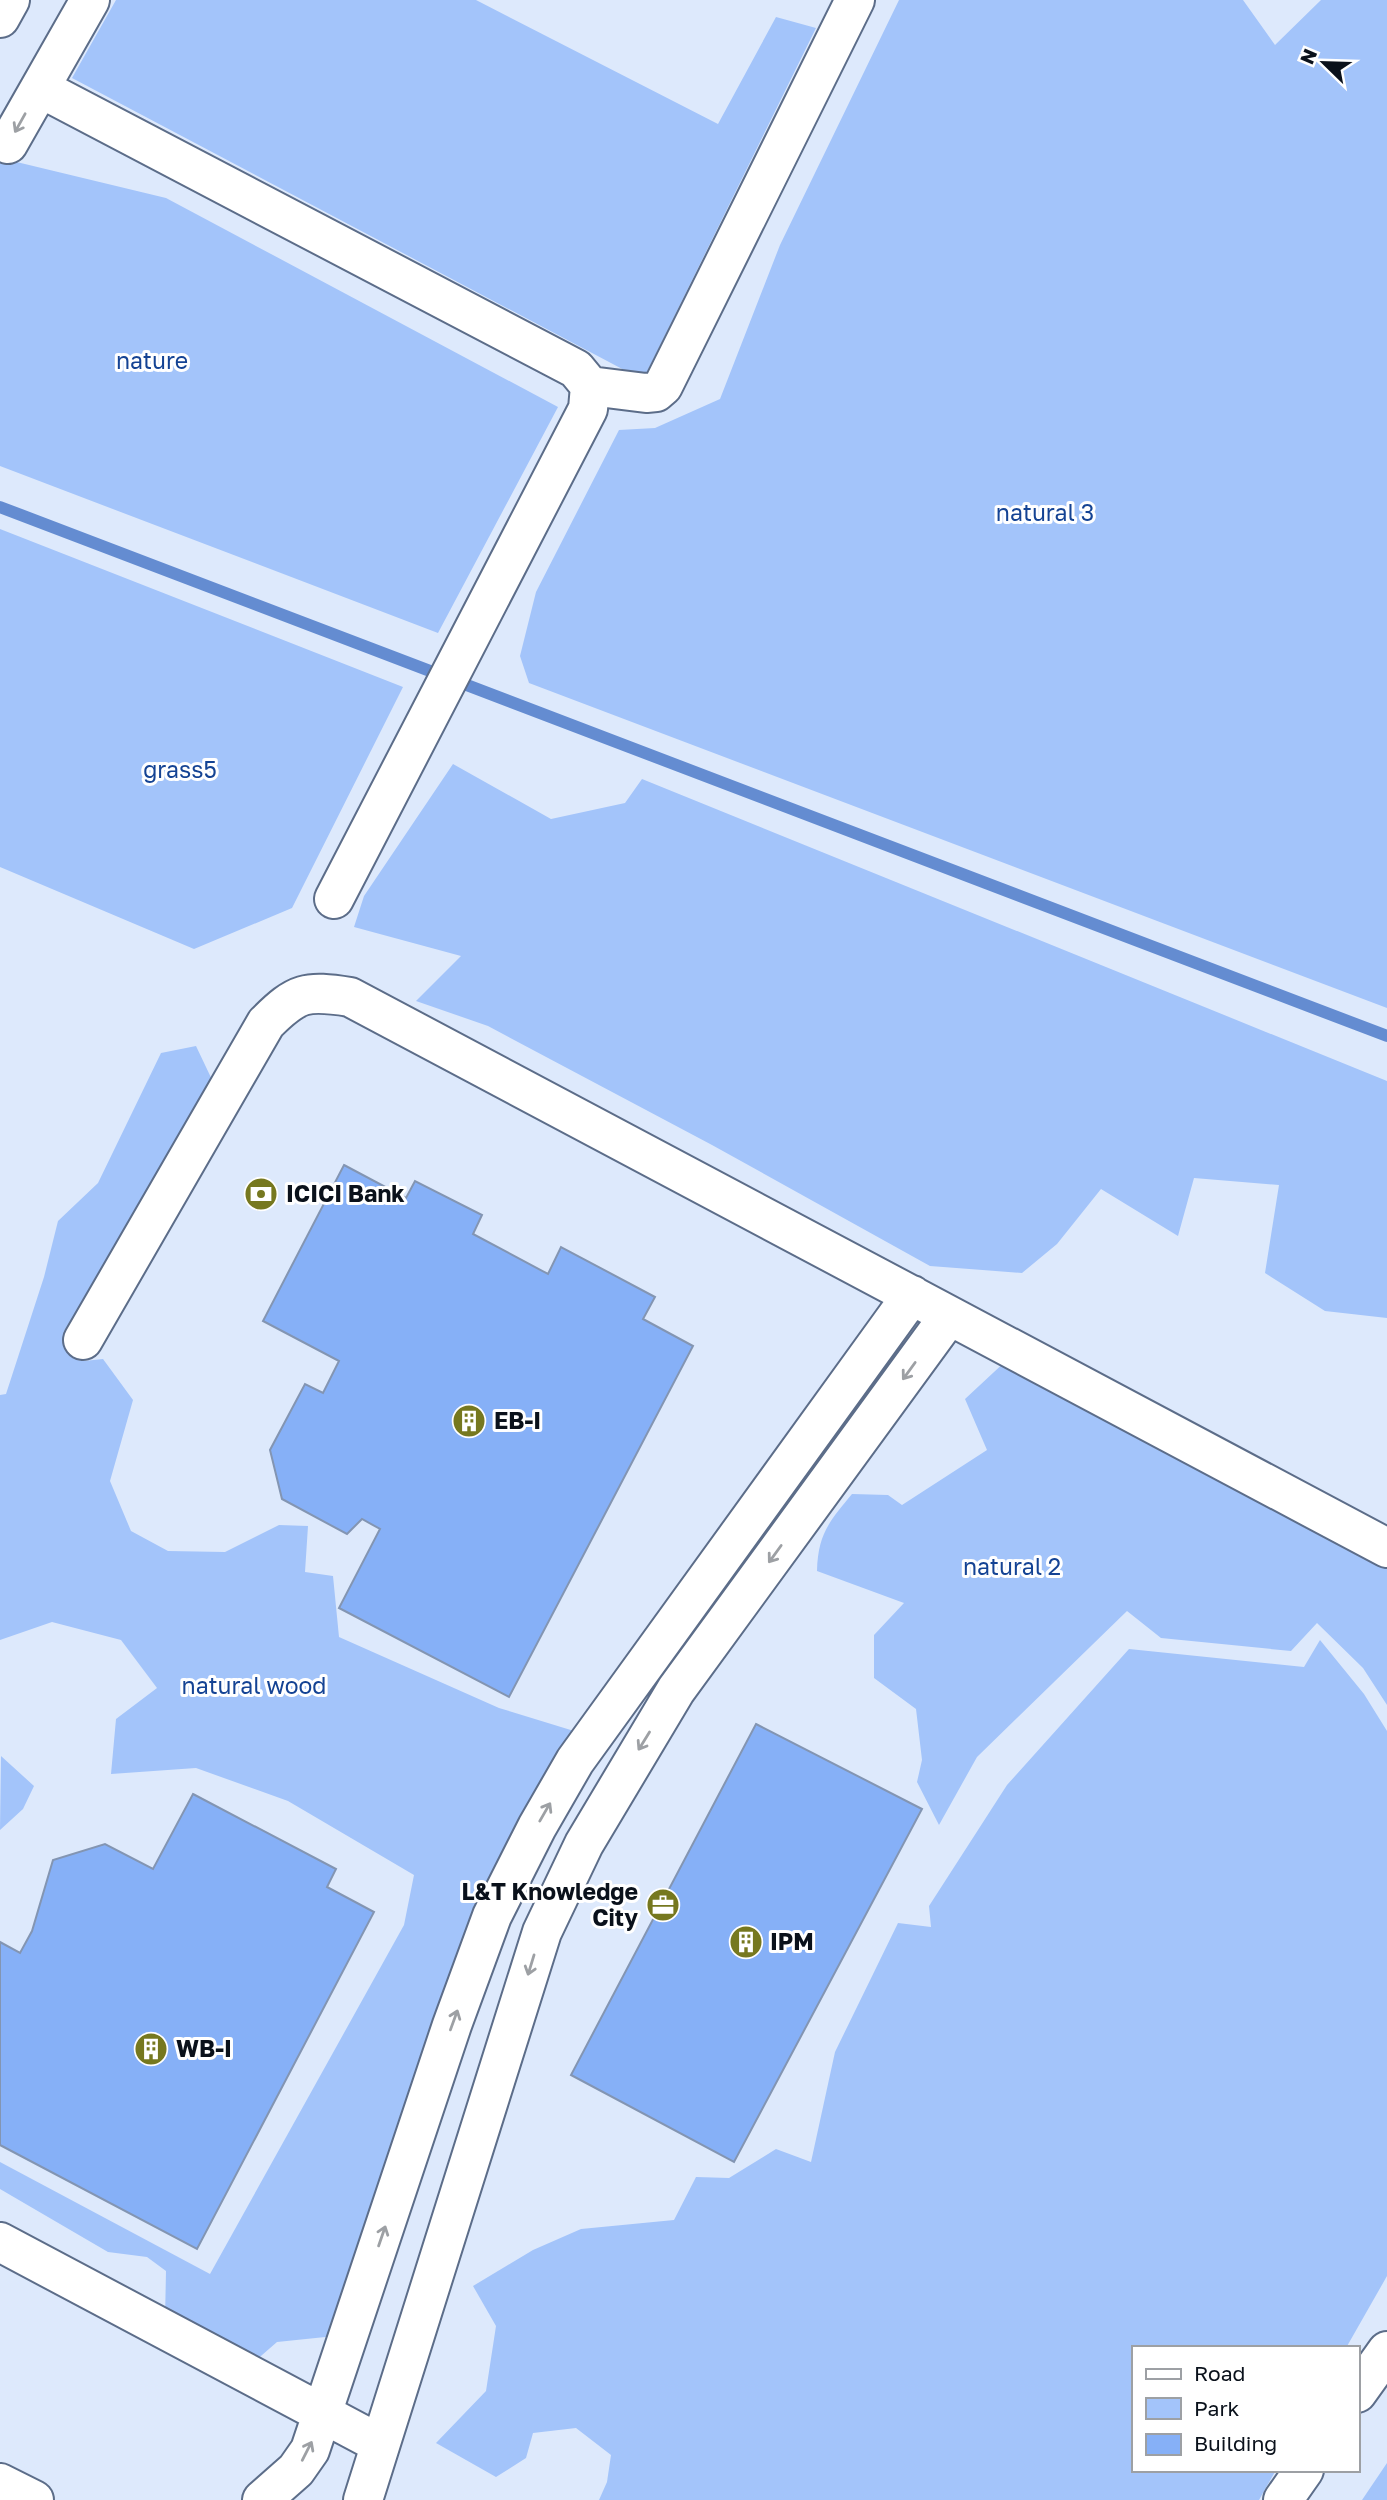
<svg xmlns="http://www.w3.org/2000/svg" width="1387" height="2500" font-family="'Golos Text',sans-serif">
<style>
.green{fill:#a3c4fa}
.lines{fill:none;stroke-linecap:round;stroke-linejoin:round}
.stream{stroke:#648cd1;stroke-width:12}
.building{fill:#86b0f7;stroke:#8395b2;stroke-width:2}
.minor-casing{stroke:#5c6d89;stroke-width:42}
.minor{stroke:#fff;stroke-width:38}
.oneway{stroke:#9da0a4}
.labels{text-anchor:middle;stroke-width:6;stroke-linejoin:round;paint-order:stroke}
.park-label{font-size:23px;fill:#144394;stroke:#fff}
.poi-label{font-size:23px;font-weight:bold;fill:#0a111b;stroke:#fff;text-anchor:start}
</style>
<rect width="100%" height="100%" fill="#dde9fc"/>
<!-- green -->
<path class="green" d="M116 0H476L718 124 776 17 816 28 643 380 72 78Z
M899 0H1243L1275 45 1321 0H1387V1008L529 683 520 656 536 592 619 430 655 428 720 399 780 245Z
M0 158 166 198 558 407 438 633 0 466Z
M0 529 403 687 292 908 194 949 0 867Z
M453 764 551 819 625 803 642 779 1387 1081V1318L1325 1311 1265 1273 1279 1185 1194 1178 1178 1236 1101 1189 1057 1244 1022 1273 930 1266 712 1145 488 1026 416 1001 461 956 354 927 364 896Z
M196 1046 215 1086 65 1342 84 1361 103 1359 133 1400 110 1481 131 1531 168 1551 225 1552 279 1525 308 1526 305 1572 333 1576 339 1637 499 1708 574 1731 335 2336 277 2342 254 2362 165 2320 166 2271 147 2257 108 2252 0 2189V2162L210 2274 404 1925 414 1875 288 1801 196 1768 111 1774 116 1719 157 1688 121 1640 52 1622 0 1640V1395L6 1394 44 1277 58 1221 98 1183 161 1053Z
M1008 1359 1387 1562V1705L1363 1668 1317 1623 1291 1651 1161 1638 1127 1611 977 1757 939 1825 917 1782 922 1760 916 1709 874 1678V1635L904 1603 817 1571C818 1534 829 1522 852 1494L888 1495 902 1505 987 1450 965 1399Z
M1320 1640 1364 1694 1387 1731V2276L1346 2348H1133V2470H1276L1259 2500H599L607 2482 611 2455 576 2428 533 2433 526 2458 496 2477 436 2443 486 2391 496 2326 473 2286 533 2250 581 2229 674 2220 696 2177 729 2178 776 2149 811 2162 835 2052 898 1923 931 1927 929 1906 1007 1785 1129 1649 1304 1667Z
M1 1756 34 1786 23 1809 0 1830Z
M1387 2463V2500H1362Z"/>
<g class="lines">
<!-- stream -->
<path class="stream" d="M0 507 1387 1036"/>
</g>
<!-- building -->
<path class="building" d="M344 1165 406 1198 415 1181 482 1215 473 1234 548 1274 561 1247 655 1297 643 1319 693 1346 509 1697 339 1608 380 1529 362 1519 347 1534 282 1499 270 1450 305 1384 323 1393 339 1361 263 1321Z
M756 1724 922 1809 734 2162 571 2075Z
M193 1794 336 1869 327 1887 374 1912 197 2249 0 2145V1942L20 1953 32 1931 53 1860 105 1844 153 1869Z"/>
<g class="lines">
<defs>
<path id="minor" d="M0 18 10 0
M40 88 576 369 590 386 646 393 656 392 663 386 855 0
M0 139 8 144 90 0
M334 899 588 409 590 386
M83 1340 266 1023C297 992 306 990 350 997L1387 1548
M0 2242 380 2444
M1357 2393 1387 2351
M0 2483 34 2500
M262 2500 296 2470 310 2450 452 2025 492 1916 537 1827 575 1761 912 1295
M363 2500 542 1932 584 1844 676 1690 949 1316
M1283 2500 1304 2470"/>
</defs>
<!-- minor casing -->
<use href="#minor" class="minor-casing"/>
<!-- minor -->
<use href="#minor" class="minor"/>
</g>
<!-- one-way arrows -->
<defs><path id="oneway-shaft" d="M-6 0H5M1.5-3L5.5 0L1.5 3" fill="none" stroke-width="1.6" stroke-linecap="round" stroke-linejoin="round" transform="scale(1.75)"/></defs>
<g class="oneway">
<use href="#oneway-shaft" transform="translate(20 123) rotate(119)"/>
<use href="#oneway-shaft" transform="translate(909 1371) rotate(126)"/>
<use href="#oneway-shaft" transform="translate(775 1554) rotate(126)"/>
<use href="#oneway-shaft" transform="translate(644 1741) rotate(122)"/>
<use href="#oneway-shaft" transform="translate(545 1812) rotate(-60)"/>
<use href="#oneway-shaft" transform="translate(531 1965) rotate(107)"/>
<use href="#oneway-shaft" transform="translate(454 2020) rotate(-70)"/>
<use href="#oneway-shaft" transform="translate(382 2236) rotate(-71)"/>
<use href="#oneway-shaft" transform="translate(307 2451) rotate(-63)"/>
</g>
<!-- icons -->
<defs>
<symbol id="bank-disc" viewBox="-11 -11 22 22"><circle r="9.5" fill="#76781f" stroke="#fff"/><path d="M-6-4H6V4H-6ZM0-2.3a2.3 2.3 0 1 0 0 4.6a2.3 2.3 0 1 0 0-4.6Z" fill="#fff"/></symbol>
<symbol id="building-disc" viewBox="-11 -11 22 22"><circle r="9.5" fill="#76781f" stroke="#fff"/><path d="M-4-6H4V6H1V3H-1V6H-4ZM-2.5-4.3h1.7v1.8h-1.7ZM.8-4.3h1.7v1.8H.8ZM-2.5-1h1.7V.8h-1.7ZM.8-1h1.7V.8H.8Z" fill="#fff"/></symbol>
<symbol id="office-disc" viewBox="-11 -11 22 22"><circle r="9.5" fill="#76781f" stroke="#fff"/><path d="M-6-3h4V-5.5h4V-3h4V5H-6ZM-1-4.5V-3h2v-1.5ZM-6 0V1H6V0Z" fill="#fff"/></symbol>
</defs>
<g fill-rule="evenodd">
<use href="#bank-disc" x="242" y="1175" width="38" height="38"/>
<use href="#building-disc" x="450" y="1402" width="38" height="38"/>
<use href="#office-disc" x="644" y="1886" width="38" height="38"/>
<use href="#building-disc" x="727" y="1923" width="38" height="38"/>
<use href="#building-disc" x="132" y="2030" width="38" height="38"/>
</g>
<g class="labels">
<!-- park labels -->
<g class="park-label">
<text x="152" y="369">nature</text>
<text x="1045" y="521">natural 3</text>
<text x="180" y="778">grass5</text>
<text x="1012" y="1575">natural 2</text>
<text x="254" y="1694">natural wood</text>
</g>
<!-- poi labels -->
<g class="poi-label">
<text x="286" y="1202">ICICI Bank</text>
<text x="494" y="1429">EB-I</text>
<text x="638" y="1900" text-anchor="end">L&amp;T Knowledge<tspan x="638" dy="26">City</tspan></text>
<text x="770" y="1950">IPM</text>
<text x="176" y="2057">WB-I</text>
</g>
</g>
<!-- legend -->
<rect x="1132" y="2346" width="228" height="126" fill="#ffffff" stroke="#9da0a4" stroke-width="2"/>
<rect x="1146" y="2369" width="35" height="10" fill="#ffffff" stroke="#9da0a4" stroke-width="2"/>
<text x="1194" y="2381" font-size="21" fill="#0a111b">Road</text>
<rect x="1146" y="2398" width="35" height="21" fill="#a3c4fa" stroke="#9da0a4" stroke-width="2"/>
<text x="1194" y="2416" font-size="21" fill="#0a111b">Park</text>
<rect x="1146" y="2434" width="35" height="21" fill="#86b0f7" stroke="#9da0a4" stroke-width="2"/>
<text x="1194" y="2451" font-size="21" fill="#0a111b">Building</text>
<!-- north arrow -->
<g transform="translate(1324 63) rotate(293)" stroke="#ffffff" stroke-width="5" paint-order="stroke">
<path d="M0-5L12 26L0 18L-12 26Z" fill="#0a111b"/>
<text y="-10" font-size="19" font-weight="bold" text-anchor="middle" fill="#0a111b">N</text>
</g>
</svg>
